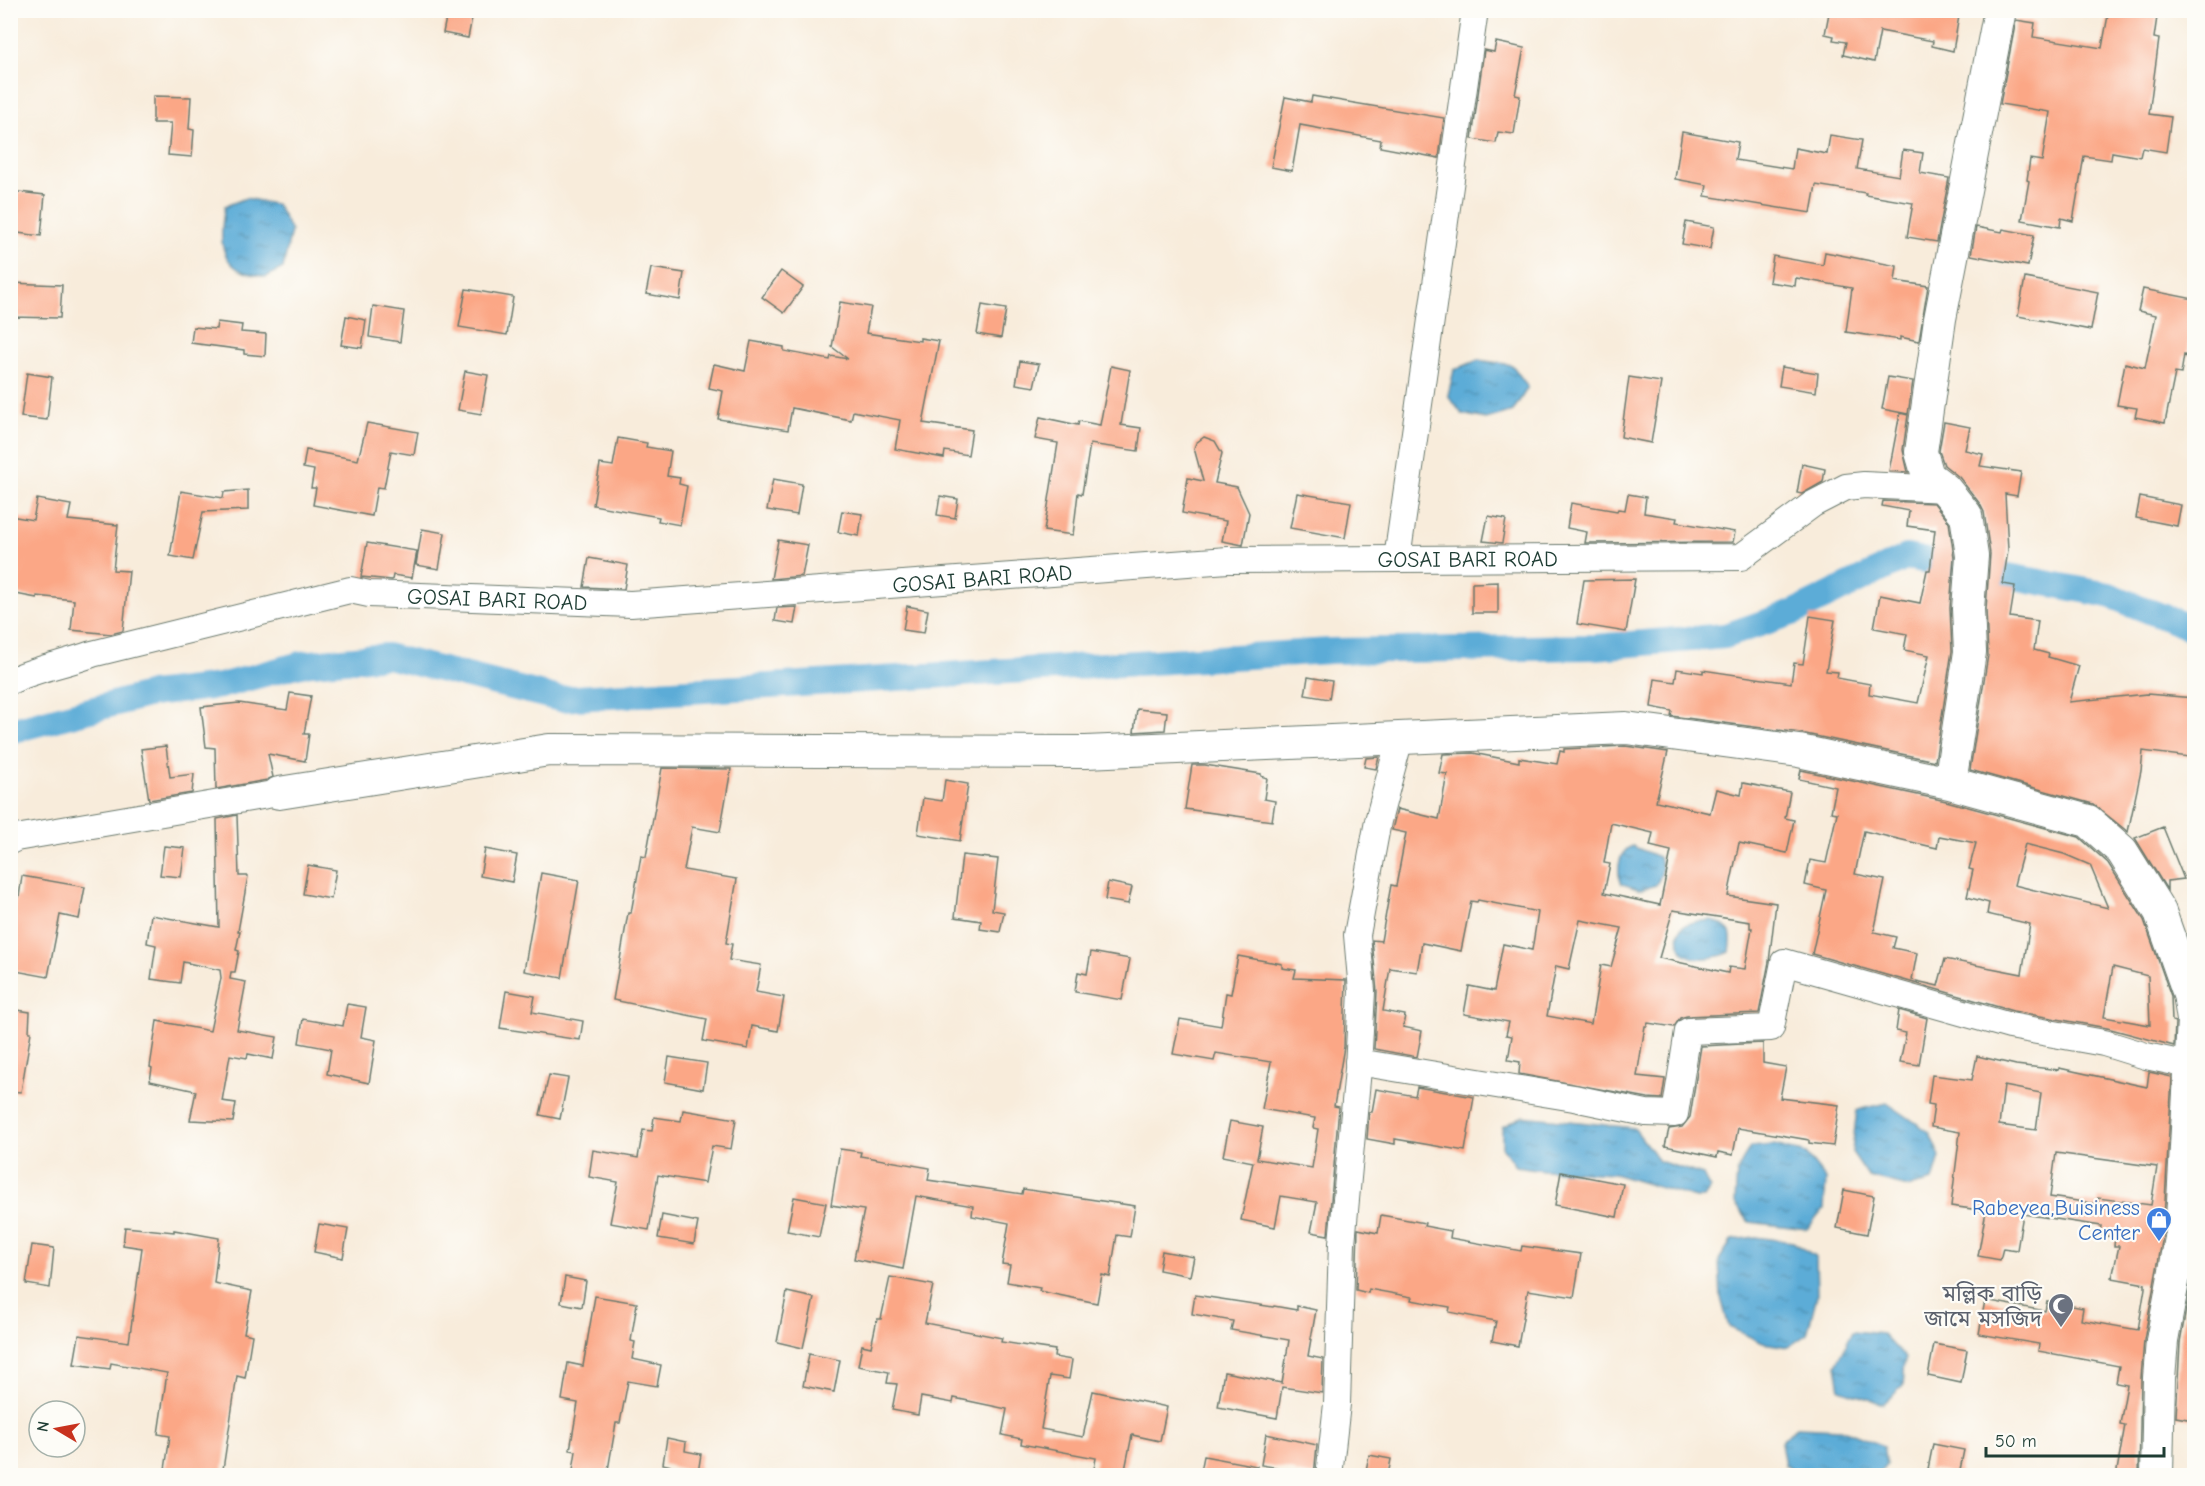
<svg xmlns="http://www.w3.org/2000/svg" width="2205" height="1486" font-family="'Comic Neue','Noto Sans Bengali',sans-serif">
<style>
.water{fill:url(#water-ripples);stroke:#3e7486;stroke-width:1.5}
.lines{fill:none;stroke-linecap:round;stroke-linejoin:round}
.canal{stroke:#5cacd7;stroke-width:26}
.building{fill:#fba786;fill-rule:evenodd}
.minor-casing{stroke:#6b7a6e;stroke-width:28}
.tertiary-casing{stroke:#6b7a6e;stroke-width:34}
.minor{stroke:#fff;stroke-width:26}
.tertiary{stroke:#fff;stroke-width:32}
.labels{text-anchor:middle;stroke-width:4.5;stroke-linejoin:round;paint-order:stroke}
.street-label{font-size:22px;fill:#1f3d34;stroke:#fdfcf7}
.shop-label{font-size:22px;fill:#366cbe;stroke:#fdfcf7;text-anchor:end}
.worship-label{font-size:22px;fill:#5b616d;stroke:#fdfcf7;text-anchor:end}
</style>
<defs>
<pattern id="water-ripples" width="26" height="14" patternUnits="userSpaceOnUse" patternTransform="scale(1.5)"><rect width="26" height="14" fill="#5cacd7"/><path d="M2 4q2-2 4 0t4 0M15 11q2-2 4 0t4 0" fill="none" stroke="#4b8daf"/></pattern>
</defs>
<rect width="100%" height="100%" fill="#fdfcf7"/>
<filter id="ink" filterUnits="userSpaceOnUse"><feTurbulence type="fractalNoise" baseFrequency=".0167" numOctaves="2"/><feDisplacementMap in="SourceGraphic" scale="12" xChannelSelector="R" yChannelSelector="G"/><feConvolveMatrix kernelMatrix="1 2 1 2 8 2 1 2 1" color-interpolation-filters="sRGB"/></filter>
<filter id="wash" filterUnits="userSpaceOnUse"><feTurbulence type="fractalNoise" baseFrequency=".008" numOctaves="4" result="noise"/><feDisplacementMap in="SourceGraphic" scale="24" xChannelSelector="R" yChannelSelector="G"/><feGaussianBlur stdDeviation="1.35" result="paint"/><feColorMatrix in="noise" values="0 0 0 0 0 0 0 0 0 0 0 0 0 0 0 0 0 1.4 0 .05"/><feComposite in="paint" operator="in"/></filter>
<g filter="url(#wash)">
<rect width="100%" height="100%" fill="#f8ecdb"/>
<!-- water -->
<path class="water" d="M246 198 277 205 291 231 283 268 266 277C258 275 249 274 242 271 216 259 221 228 225 206Z
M1478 360 1512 365 1528 387 1513 411 1486 419 1462 414 1448 395 1454 370Z
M1632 846 1659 857C1664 869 1662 874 1656 885L1641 890 1622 884C1616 872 1618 852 1632 846Z
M1713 920C1732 930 1733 931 1730 952 1716 959 1681 965 1679 942 1678 937 1678 932 1681 928 1688 921 1704 921 1713 920Z
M1887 1103 1929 1132 1940 1157 1933 1181 1908 1187 1869 1177 1852 1152 1857 1110Z
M1523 1116 1634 1128 1659 1161 1703 1175 1710 1189 1704 1198H1695L1614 1174 1544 1170 1515 1166 1502 1147V1127Z
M1775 1145 1806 1154 1826 1179 1824 1209 1807 1229 1749 1222 1735 1203 1737 1172 1750 1147Z
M1755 1237 1793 1242 1816 1257 1817 1295 1807 1334 1788 1347 1763 1343 1729 1327 1721 1298 1719 1260 1732 1240Z
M1853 1331 1883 1334 1905 1358 1903 1386 1883 1404 1840 1389 1836 1365Z
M1796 1427 1841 1429 1883 1446 1886 1465 1878 1475H1800L1785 1465 1781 1442Z"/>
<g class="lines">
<!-- canal -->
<path class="canal" d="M10 731 151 694 220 686 301 664 387 656 560 699 1330 651 1596 647 1725 636 1795 612 1907 557 2109 595 2194 629"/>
</g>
<g id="blocks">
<!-- building -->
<path class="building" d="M1839 10H1960L1953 51 1932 46 1933 41 1880 31 1874 62 1843 55 1846 42 1833 40 1834 36 1825 34 1829 13 1838 15Z
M2109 10H2158L2154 38 2159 39 2149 114 2171 117 2166 152 2142 148 2140 157 2112 152 2111 160 2084 156 2073 221 2061 218 2060 227 2022 220 2029 181 2027 180 2030 159 2042 161 2050 112 2000 104 2016 20 2035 23 2033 37 2102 48Z
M447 13 472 18 468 38 443 33Z
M1496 42 1524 48 1515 95 1520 96 1514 134 1498 132 1496 143 1472 139 1484 50 1494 52Z
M153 96 191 97 189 129 194 130 192 157 168 155 171 123H153Z
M1312 96 1444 118 1439 158 1380 147 1381 140 1300 125 1292 171 1271 167 1285 97 1311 102Z
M1682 132 1738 142 1735 160 1792 169 1795 148 1827 154 1830 135 1862 140 1857 169 1899 176 1903 150 1923 153 1920 173 1949 178 1937 242 1907 237 1913 203 1865 195 1866 193 1816 185 1811 213 1705 196 1707 185 1675 179Z
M10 191 45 195 41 236 10 232Z
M1686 222 1714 227 1710 249 1682 244Z
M1976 227 2002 232 2003 229 2034 235 2028 266 1971 255Z
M1825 252 1897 266 1895 281 1928 286 1919 341 1900 337V340L1846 332 1852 288 1796 278 1795 286 1769 282 1773 256 1823 265Z
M651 268 684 273 680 300 646 294Z
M781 271 803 287 784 313 762 297Z
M2025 278 2098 292 2091 330 2018 316Z
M10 283 62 285 60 318 10 317Z
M466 289 513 297 507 335 459 327Z
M2143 289 2194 299V318L2187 356 2184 355 2181 374 2175 373 2165 423 2135 417 2137 408 2117 405 2125 363 2145 368 2156 315 2138 311Z
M840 302 871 307 866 333 920 341V338L939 341 923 423 972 430 968 455 945 451 944 458 895 449 900 420 853 411 851 420 792 408 788 430 718 419 723 391 709 388 714 364 745 371 751 341 784 347V351L830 360 831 356 848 359 832 347Z
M982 305 1006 309 1001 338 977 334Z
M373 306 404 311 400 342 369 337Z
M346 316 366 320 362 348 341 345Z
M217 322 242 325 241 332 266 334 265 356 244 354V350L191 343 193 327 216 329Z
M1020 361 1039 364 1034 387 1016 384Z
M1111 366 1130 370 1121 425 1141 428 1138 451 1090 444 1082 494 1078 493 1073 535 1044 531 1058 443 1035 439 1040 417 1078 425 1079 421 1100 425Z
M1782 367 1818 373 1816 392 1779 386Z
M465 371 488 375 481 414 458 410Z
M27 373 52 377 47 420 21 417Z
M1629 377 1661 382 1651 443 1621 437Z
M1888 377 1913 381 1908 414 1882 409Z
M1900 413 1908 415 1903 450 1908 472 1889 471Z
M1944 422 1970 427 1965 450 1983 454 1980 466 2021 472 2017 496 2005 494 2008 550 2003 584 2015 586 2010 617 2038 621 2034 650 2049 654 2048 657 2079 666 2069 702 2147 694 2194 698V746H2191L2189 757 2143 751 2141 771 2128 832 2093 804 1970 770 1988 655 1986 609 1990 554 1984 512 1980 504 1959 477 1944 465 1939 451Z
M367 423 418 432 414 455 391 451 384 488 377 487 372 516 313 505 316 488H311L314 470 303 468 306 450 358 460Z
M1204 437 1215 441 1222 453 1215 483 1237 487 1249 513 1243 545 1222 541 1226 521 1182 513 1188 478 1203 481 1194 448 1196 443Z
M618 438 647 443 646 447 671 451 667 476 680 478 679 484 687 486 680 525 658 521 659 517 593 505 600 464 613 466Z
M1802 464 1825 469 1823 482 1802 494 1797 493Z
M773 479 802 484 797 515 767 510Z
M248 490V510L203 512 193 560 170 556 181 491 223 498 224 492Z
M1297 493 1351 502 1345 538 1290 528Z
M1628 494 1646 497 1644 513 1677 518 1676 522 1735 532 1733 542 1585 543 1587 532 1567 528 1571 503 1617 511 1618 509 1625 510Z
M940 496 958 499 955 518 937 515Z
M2140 497 2181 505 2177 526 2136 518Z
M37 499 71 505 68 520 118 525 113 570 129 571 123 631 111 634 71 630 74 600 37 596V598L10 593V516L33 520Z
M1883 501 1934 503 1949 522 1954 557 1950 608 1952 651 1935 761 1801 733 1671 716 1672 711 1651 707 1655 679 1675 682 1677 669 1703 673V670L1791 683 1794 663 1803 664 1810 616 1835 620 1826 671 1838 672 1837 678 1870 684 1869 694 1918 703 1929 655 1904 650 1907 634 1874 628 1880 595 1920 603 1927 570H1930L1935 530 1907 526 1909 511 1882 506Z
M842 511 862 514 859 536 838 532Z
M1488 516 1506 519 1502 543 1483 541Z
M422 529 445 533 439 569 416 565Z
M778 540 808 545 802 576 771 579Z
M367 543 417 551 412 578 393 575 392 580 361 577Z
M589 558 628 565 624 589 584 587Z
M1635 579 1626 632 1577 624 1584 580Z
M1498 582V613H1472V583Z
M907 606 928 610 924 633 903 630Z
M797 607 794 624 775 621 777 608Z
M1308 677 1332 681 1329 699 1305 695Z
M290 693 311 696 304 734H309L305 761 268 754 273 777 267 780 216 789 215 748 206 747 201 707 239 703 287 710Z
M1137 709 1167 712 1165 730 1134 732Z
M166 746 170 777 194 774 192 793 149 800 141 749Z
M1625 746 1668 752 1656 801 1710 813 1716 789 1741 795 1743 783 1790 792 1785 818 1794 820 1787 853 1739 843 1728 896 1776 903 1769 962 1759 1013 1687 1016 1680 1018 1674 1027 1648 1023 1647 1026H1645L1637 1076 1665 1079 1662 1099 1648 1098 1519 1074 1520 1062 1508 1060 1512 1036 1506 1035 1509 1022 1464 1014 1469 986 1494 991 1503 944 1532 950 1538 912 1478 900 1477 902 1471 901 1461 951 1422 943 1417 972 1390 968 1383 1011 1405 1015 1403 1027 1422 1031 1417 1057 1374 1049 1377 992 1372 940 1381 941 1391 885 1396 886 1406 833 1392 830 1397 809 1439 819 1447 774 1439 773 1443 754 1473 753 1519 762V758L1557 764 1560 751 1564 752V749ZM1611 823 1653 833 1650 846 1671 851 1660 905 1604 893 1610 864 1604 863ZM1673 910 1750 922V928H1752L1745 969 1729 967 1728 973 1659 958ZM1580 920 1622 928 1611 967 1601 965 1591 1024 1547 1016 1556 966 1569 969Z
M1379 757 1376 769 1364 767 1366 758Z
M1192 765H1205L1261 774V776L1267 778 1264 799 1275 801 1272 821 1185 809Z
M662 768 731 769 720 832 692 827 684 870 737 879 726 943 732 944 729 960 761 965 756 992 784 997 778 1031 752 1026 748 1049 703 1041 707 1019 613 1000 628 913H631L641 856 646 857Z
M1801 770 1946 801 2079 837 2108 863 2144 920 2171 996 2172 1021 2175 1022 2174 1046 2107 1028 2013 1011 1812 954 1826 890 1805 885 1810 860 1826 863 1837 813 1831 812 1836 787 1799 779ZM1864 831 1937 848 1939 836 1976 843 1969 869 1973 870 1967 897 1989 903 1987 914 2030 924 2022 974 1945 959 1938 986 1912 980 1917 953 1893 948 1896 937 1874 932 1885 880 1855 874ZM2025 844 2064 854 2090 865 2108 908 2014 885ZM2113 967 2148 976 2150 1025 2104 1017Z
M945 780 968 784 960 841 918 834 923 798 942 801Z
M237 815 239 876H248L238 931H240L236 950 239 951 235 972H231L230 979 246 982 237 1030 277 1037 273 1059 248 1054 247 1058 230 1055 222 1101 236 1103 233 1122 190 1120 196 1091 150 1081 152 1068 150 1067 157 1021 210 1031 221 978 220 970 183 962 180 983 151 979 156 945 147 943 151 915 219 927 217 819Z
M2163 827 2184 879 2167 881V890L2135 838Z
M164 846 185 848 181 877 160 875Z
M485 849 517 855 512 882 480 876Z
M962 855 998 859 992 910 1004 912 1000 932 980 929 981 921 955 917Z
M308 865 336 870 331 899 303 894Z
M541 873 579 880 562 978 524 971Z
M22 876 85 887 79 919 60 915 48 977 10 970V926L16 896 19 897Z
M1108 882 1132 887 1128 904 1105 900Z
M1091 952 1130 959 1122 1000 1075 992 1078 972 1087 974Z
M1238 956 1282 964V968L1296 970 1294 978 1346 980 1344 1047 1334 1106 1339 1107 1328 1235 1311 1232 1317 1202 1281 1196 1275 1227 1241 1220 1253 1162 1223 1156 1230 1121 1263 1127 1257 1159 1312 1168 1318 1129 1313 1128 1315 1118 1262 1109 1271 1062 1216 1053 1214 1061 1173 1054 1180 1019 1221 1026 1226 993 1231 994Z
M506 991 535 996 532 1012 583 1021 580 1040 500 1028Z
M347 1004 366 1007 361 1037 376 1040 369 1083 327 1074 331 1049 299 1043 303 1019 343 1026Z
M10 1009 30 1012 29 1032H31L21 1092 10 1091Z
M1899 1010 1927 1018 1919 1065 1900 1062 1906 1033 1896 1031Z
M1763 1043V1063L1786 1067 1780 1098 1839 1105 1833 1146 1809 1143V1140L1738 1128 1733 1155 1718 1152 1717 1157 1665 1146 1669 1129 1682 1127 1690 1117 1701 1046Z
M1977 1056 2016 1065 2059 1070V1068L2147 1087 2149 1072 2172 1077 2163 1236 2144 1340 2141 1378 2139 1476H2116L2125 1425 2120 1424 2127 1385 2116 1383 2119 1366 2038 1351 2039 1344 1979 1334 1985 1300 2045 1311 2047 1301 2083 1308 2081 1320 2138 1330 2145 1288V1284L2112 1278 2119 1246H2114L2115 1237 2100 1235 2101 1226 2023 1214 2017 1250 2003 1248 2000 1260 1978 1256 1986 1211 1951 1206 1960 1132 1931 1127 1934 1105 1928 1104 1932 1075 1972 1080ZM2004 1086 2041 1093 2036 1130 1999 1125ZM2056 1153 2157 1167 2151 1205 2098 1198V1204L2050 1197Z
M669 1057 707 1063 703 1089 665 1082Z
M549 1075 568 1078 560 1119 540 1115Z
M1417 1087 1474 1097 1465 1151 1395 1139V1144L1367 1139 1369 1112H1372L1376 1089 1415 1096Z
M683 1110 736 1119 731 1149 712 1146 705 1183 658 1175 649 1230 610 1223 618 1182 589 1177 593 1150 638 1158 643 1130 652 1131 654 1117 681 1121Z
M840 1149 861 1152 860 1156 930 1168 928 1180 1022 1194 1023 1189 1135 1206 1130 1237 1117 1235 1110 1277 1102 1275 1097 1303 1039 1291 1040 1288 1007 1282 1010 1265 1002 1264 1009 1223 972 1216 973 1206 916 1196 903 1269 854 1259 864 1210 831 1205Z
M1561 1172 1623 1184 1617 1217 1555 1205Z
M1844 1190 1874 1196 1867 1234 1837 1228Z
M794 1197 826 1203 819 1237 787 1231Z
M662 1215 698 1222 694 1244 658 1238Z
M1381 1215 1425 1223 1424 1226 1451 1231 1450 1238 1521 1251 1522 1246 1581 1254 1574 1297 1528 1290 1518 1346 1492 1341 1496 1321 1449 1312 1450 1307 1411 1300 1412 1297 1369 1289 1368 1293 1356 1290 1358 1229 1378 1233Z
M319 1224 348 1229 343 1258 314 1252Z
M125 1227 174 1232V1230L219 1238 214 1283 252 1291 244 1333 252 1335 245 1378 237 1376 222 1476 188 1470 187 1476H164L170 1436 158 1434 167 1373 111 1363 110 1369 74 1364 79 1335 129 1342 142 1248 123 1245Z
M32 1245 54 1248 50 1288 26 1284Z
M1162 1251 1194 1257 1190 1276 1159 1270Z
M2194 1264V1420L2176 1417 2180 1343Z
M565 1277 586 1281 582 1307 561 1303Z
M890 1277 933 1285 925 1323 1002 1338 1001 1342 1055 1350 1054 1357 1072 1360 1069 1379 1050 1376 1041 1429 1083 1437 1093 1391 1167 1407 1160 1441 1132 1435 1124 1475 1094 1469 1096 1458 1021 1444 1022 1439 1002 1435 1007 1409 954 1398 953 1403 921 1397 918 1415 892 1410 897 1384 887 1383 889 1372 858 1366 862 1345 871 1347 877 1319H881Z
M787 1292 814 1298 803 1348 777 1342Z
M1195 1295 1273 1307 1274 1306 1297 1310V1306L1316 1310 1308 1356 1323 1359 1322 1393 1282 1387 1277 1418 1218 1407 1224 1372 1282 1383 1289 1340 1231 1330 1233 1321 1192 1314Z
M595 1296 637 1303 631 1341 635 1342 632 1359 661 1365 657 1386 628 1381 620 1423H616L607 1476H572L576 1451 570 1450 578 1403 562 1400 568 1363 583 1366Z
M1934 1344 1967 1350 1961 1383 1928 1376Z
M809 1354 840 1360 834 1392 803 1386Z
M1266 1434 1317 1445 1314 1476 1296 1473V1471L1261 1465Z
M667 1438 686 1442 685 1451 701 1454 698 1473 663 1464Z
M1933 1444 1964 1450 1959 1475 1928 1469Z
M1369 1455 1391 1459 1388 1476H1365Z
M1204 1456 1257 1466 1256 1476H1200Z"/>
</g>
</g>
<g filter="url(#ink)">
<use href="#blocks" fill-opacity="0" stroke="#6b7a6e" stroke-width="1.5"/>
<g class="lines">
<defs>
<g id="minor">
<path d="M1397 559 1475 10"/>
<path id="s1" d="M10 681C37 668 65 664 92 654L350 590 369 594 631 604 1228 560 1741 557 1813 504 1846 487 1864 485 1945 489"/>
<path d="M10 841 16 838 279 793"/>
<path d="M1358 1062 1574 1098 1646 1113 1675 1114 1688 1031 1771 1028 1784 962 2010 1026 2104 1043 2146 1056 2189 1065"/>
<path d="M1329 1476 1337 1404 1342 1243 1358 1069 1362 991 1357 935 1378 821 1400 738"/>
</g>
<path id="tertiary" d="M1950 783 1970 652 1968 609 1972 556 1966 515 1945 489 1928 476 1921 452 1940 319 2000 10
M279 793 549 750 1086 752 1626 728 1799 751 1846 761 1950 783 2088 821 2122 851 2160 912 2189 994 2193 1020 2181 1238 2162 1341 2159 1378 2157 1476"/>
</defs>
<!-- minor casing -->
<use href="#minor" class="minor-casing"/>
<!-- tertiary casing -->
<use href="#tertiary" class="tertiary-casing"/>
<!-- minor -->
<use href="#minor" class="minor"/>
<!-- tertiary -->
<use href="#tertiary" class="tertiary"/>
</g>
</g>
<!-- icons -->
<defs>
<symbol id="shop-pin" viewBox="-11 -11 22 30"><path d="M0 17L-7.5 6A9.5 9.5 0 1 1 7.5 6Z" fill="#3f7fe0" stroke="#fdfcf7"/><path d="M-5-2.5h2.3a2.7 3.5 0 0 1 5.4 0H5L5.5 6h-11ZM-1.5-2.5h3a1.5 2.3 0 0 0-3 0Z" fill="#fff"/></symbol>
<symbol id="mosque-pin" viewBox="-11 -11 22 30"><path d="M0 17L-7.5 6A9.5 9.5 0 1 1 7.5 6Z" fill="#6b7280" stroke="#fdfcf7"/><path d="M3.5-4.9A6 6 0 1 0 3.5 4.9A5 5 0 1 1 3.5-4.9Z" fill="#fff"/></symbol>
</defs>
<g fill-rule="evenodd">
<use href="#shop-pin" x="2144" y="1205" width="30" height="40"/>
<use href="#mosque-pin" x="2046" y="1291" width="30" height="40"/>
</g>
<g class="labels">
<!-- street labels -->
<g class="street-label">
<text dy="8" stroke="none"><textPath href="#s1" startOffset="1472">GOSAI BARI ROAD</textPath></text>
<text dy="8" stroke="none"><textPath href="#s1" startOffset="986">GOSAI BARI ROAD</textPath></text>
<text dy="8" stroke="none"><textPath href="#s1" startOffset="500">GOSAI BARI ROAD</textPath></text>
</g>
<!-- shop labels -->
<g class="shop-label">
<text x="2140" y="1215">Rabeyea,Buisiness<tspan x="2140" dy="25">Center</tspan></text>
</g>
<!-- worship labels -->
<g class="worship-label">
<text x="2042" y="1301">মল্লিক বাড়ি<tspan x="2042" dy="25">জামে মসজিদ</tspan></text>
</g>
</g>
<!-- margin -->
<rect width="2205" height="1486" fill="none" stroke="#fdfcf7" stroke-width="36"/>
<!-- north arrow -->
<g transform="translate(57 1429) rotate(280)"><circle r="28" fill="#fdfcf7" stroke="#a4b0a9" stroke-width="1.5"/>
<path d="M0-4.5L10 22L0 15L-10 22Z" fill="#c8321e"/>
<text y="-9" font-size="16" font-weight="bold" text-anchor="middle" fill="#1f3d34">N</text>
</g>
<!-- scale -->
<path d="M1986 1447v9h178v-9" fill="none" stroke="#1f3d34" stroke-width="3"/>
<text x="1995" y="1447" font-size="18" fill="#1f3d34" stroke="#fdfcf7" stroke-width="4.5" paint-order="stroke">50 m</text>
</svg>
